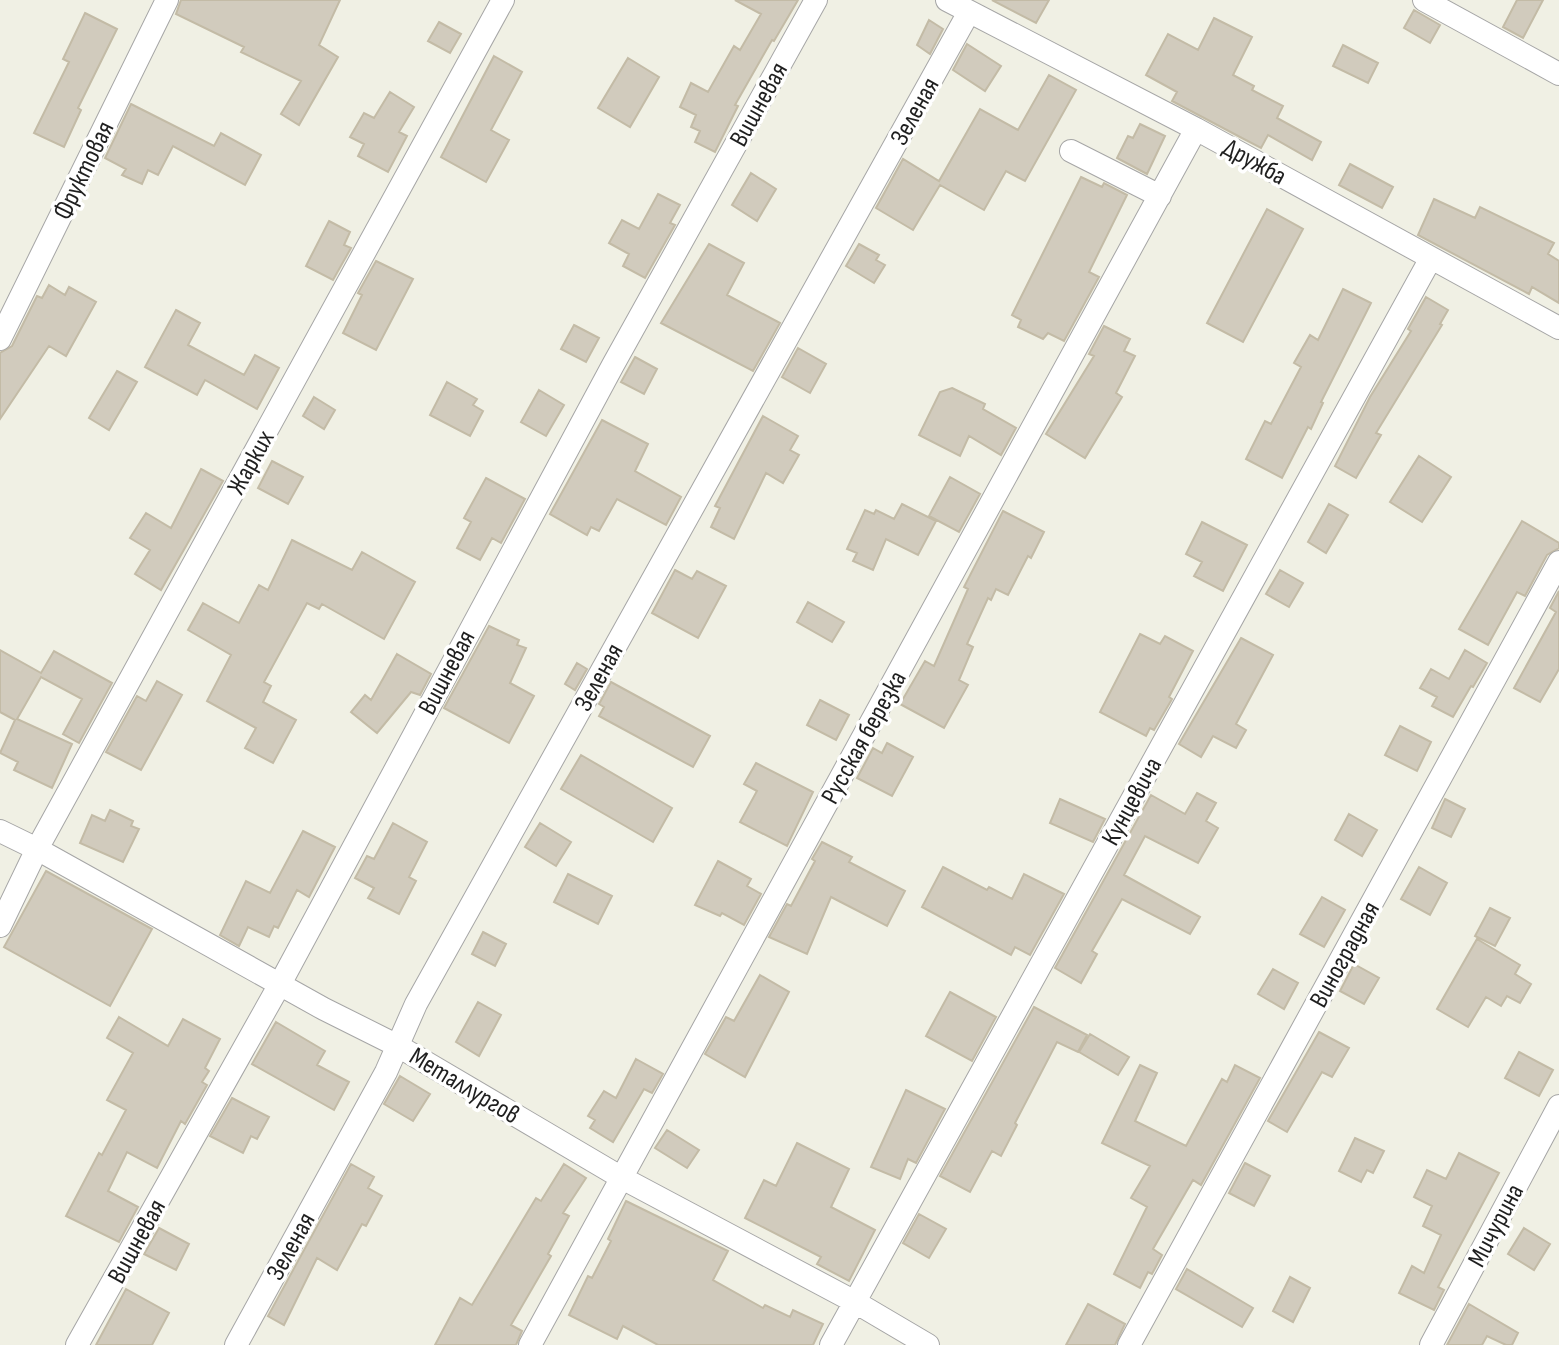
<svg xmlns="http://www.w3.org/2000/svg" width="1559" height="1345" font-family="'Sofia Sans Condensed',sans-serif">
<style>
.building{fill:#d1cbbd;stroke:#c3bba6;stroke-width:2}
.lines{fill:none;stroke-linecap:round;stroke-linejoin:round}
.street-casing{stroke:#a6a6a6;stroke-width:24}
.street{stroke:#fff;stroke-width:22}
.labels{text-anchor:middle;stroke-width:7;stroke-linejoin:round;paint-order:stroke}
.street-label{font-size:26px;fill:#1f1f1f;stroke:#fff}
</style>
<rect width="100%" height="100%" fill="#f0f0e4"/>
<!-- building -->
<path class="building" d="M181 0H340L319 45 338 57 299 125 281 114 301 81 241 52 244 47 176 14Z
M735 0H798L774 41 772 40 735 105 738 106 715 152 695 142 700 131 691 127 696 115 680 107 691 83 708 92 734 46 740 50 761 14Z
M992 0H1049L1036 23Z
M1517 0H1543L1523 38 1503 27Z
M1414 10 1440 25 1430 43 1404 28Z
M85 13 117 29 78 108 81 110 64 147 34 133 69 62 63 59Z
M1214 18 1252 37 1233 75 1254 86 1252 90 1283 106 1277 118 1321 142 1312 160 1268 135 1261 148 1240 137 1172 101 1177 92 1146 75 1168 34 1198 50Z
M929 20 943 29 930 54 917 45Z
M439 22 461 34 450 53 428 41Z
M967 44 1001 66 985 91 953 70Z
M1343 45 1378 63 1368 83 1333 66Z
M494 56 522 72 491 130 509 140 486 182 441 157Z
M628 58 659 77 630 127 598 108Z
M1049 75 1076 90 1025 181 1006 171 984 210 940 185 913 230 876 208 903 159 939 181 980 109 1018 130Z
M390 92 414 107 399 132 407 136 388 172 358 156 364 144 350 137 364 113 374 118Z
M131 104 214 146 221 133 261 155 245 185 173 146 158 175 148 170 142 184 122 175 126 169 105 158Z
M1140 124 1165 136 1147 174 1117 158 1128 136 1133 138Z
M1350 164 1393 187 1382 208 1339 185Z
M751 173 776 189 757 221 732 205Z
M1081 177 1102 187 1104 183 1127 195 1089 272 1099 277 1064 341 1048 333 1043 339 1018 327 1021 320 1012 315Z
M658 194 680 205 670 223 675 225 645 278 623 266 629 254 609 243 622 220 639 229Z
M1434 199 1475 218 1480 207 1554 243 1548 254 1559 261V303L1532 287 1529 294 1418 235Z
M1267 209 1303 229 1243 342 1207 323Z
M329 221 350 232 344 245 351 248 333 280 306 266Z
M709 244 744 263 727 295 780 323 753 371 661 323Z
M859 244 879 255 876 260 885 265 874 283 846 266Z
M376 261 413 279 376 350 343 333 362 295 358 293Z
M49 285 65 295 69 287 96 302 66 356 49 346 0 419V353L12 346 37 296 42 298Z
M1343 289 1371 303 1321 402 1323 403 1311 429 1308 427 1282 478 1246 459 1265 421 1271 424 1301 367 1294 363 1310 335 1318 340Z
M1426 297 1448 310 1440 324 1442 325 1376 433 1381 435 1356 478 1335 466 1370 397 1411 331 1408 329Z
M176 310 200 323 188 345 244 375 255 355 279 368 257 409 205 380 197 395 145 367Z
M574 325 599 338 586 362 561 349Z
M1104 326 1130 339 1124 351 1135 356 1116 393 1122 397 1085 458 1046 434 1094 356 1089 354Z
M798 348 826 364 810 393 782 377Z
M635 357 657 369 644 394 621 382Z
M117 371 137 382 109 430 89 418Z
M447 382 477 399 473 405 483 411 470 436 430 415Z
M952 388 985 404 983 409 1016 428 1001 455 969 436 960 456 919 435 940 392Z
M539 390 564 405 546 436 521 422Z
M314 397 335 410 324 429 303 416Z
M763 416 798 436 790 450 799 455 783 483 766 473 734 539 711 527 720 508 715 506Z
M602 420 648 444 635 471 681 497 666 525 617 499 599 531 591 527 587 535 550 514Z
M1419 456 1451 477 1422 522 1390 502Z
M272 461 303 477 288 504 258 488Z
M201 469 223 481 161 590 135 574 150 550 130 538 146 513 171 528Z
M950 477 980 494 959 532 929 516Z
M486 478 525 499 501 543 492 538 480 560 457 548 471 522 464 518Z
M902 504 936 521 918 555 886 539 873 570 853 561 857 553 847 549 865 510 874 514 876 510 894 519Z
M1329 504 1348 515 1326 553 1308 542Z
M1003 511 1044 532 1031 558 1028 556 1008 595 996 589 991 600 988 598 967 644 973 647 959 680 968 685 944 728 900 704 925 661 934 666 968 589 964 587Z
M1522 521 1559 543V548L1547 555 1525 596 1517 592 1488 645 1459 629Z
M1202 522 1247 545 1223 591 1194 576 1202 562 1186 554Z
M292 540 352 570 362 552 415 582 384 639 322 604 319 609 307 603 264 682 271 686 263 702 296 720 273 763 245 748 256 728 207 701 231 655 188 630 203 603 239 623 259 585 268 590Z
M675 570 692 579 697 571 726 586 698 638 652 613Z
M1280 570 1303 583 1289 607 1266 594Z
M1559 591V669L1540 702 1514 688 1556 612 1550 608Z
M808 602 844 622 832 642 797 622Z
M489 626 519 640 517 645 526 648 510 683 534 696 509 743 444 708Z
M1140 634 1160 644 1165 636 1193 651 1169 697 1172 699 1154 730 1150 728 1146 736 1100 712Z
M1241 638 1273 655 1236 724 1246 730 1236 748 1213 736 1201 757 1179 744Z
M0 650 41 673 54 651 112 683 79 743 63 734 82 699 41 677 17 719 72 744 52 788 14 770 18 762 0 753 15 720 0 712Z
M1465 650 1487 663 1473 687 1471 686 1453 717 1432 706 1437 697 1420 688 1431 669 1449 679Z
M397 654 431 674 420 695 411 692 377 733 351 712 365 695 371 700Z
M577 663 587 669 575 690 565 684Z
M157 681 182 695 141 770 106 752 137 696 146 701Z
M611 682 710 736 693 767 599 716 604 707 599 704Z
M820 700 849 715 836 740 807 725Z
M1400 726 1431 742 1417 771 1385 755Z
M887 743 913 757 892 796 857 778 873 748 882 753Z
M581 755 672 808 653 842 561 789Z
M756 763 813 792 787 846 740 822 757 791 744 784Z
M1197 793 1216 803 1206 821 1218 828 1198 863 1145 836 1124 875 1200 917 1190 934 1122 899 1092 951 1097 954 1081 983 1055 968 1151 795 1185 814Z
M1060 799 1105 819 1093 842 1050 823Z
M1445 799 1465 809 1451 837 1432 828Z
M110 810 133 821 131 826 139 829 123 862 80 843 92 815 105 821Z
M1349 814 1377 830 1362 856 1335 840Z
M393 823 427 842 409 877 416 881 399 914 368 898 374 888 355 878 367 856 374 859Z
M540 823 571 842 556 866 525 847Z
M303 831 335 847 309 897 297 890 278 928 274 926 269 937 248 927 239 946 220 935 246 881 270 893Z
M822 842 852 857 849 862 905 891 887 926 831 897 807 954 769 937 787 904 791 906 815 861 812 859Z
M718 861 751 879 747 886 761 894 744 925 722 913 720 916 695 905Z
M943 867 987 890 989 887 1012 899 1024 874 1064 894 1030 955 1015 947 1011 955 922 907Z
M1419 867 1447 883 1430 915 1401 899Z
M46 871 152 929 110 1006 4 947Z
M568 874 612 896 598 924 554 902Z
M1322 897 1345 910 1324 947 1300 934Z
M1490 908 1510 918 1495 946 1475 936Z
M483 932 506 944 495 966 472 954Z
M1477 939 1520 965 1515 974 1531 984 1520 1003 1507 996 1501 1006 1486 997 1468 1027 1437 1009Z
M1354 964 1379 978 1364 1004 1340 991Z
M1273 969 1298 983 1284 1009 1258 994Z
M760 975 789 992 745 1077 705 1054 726 1017 734 1021Z
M950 992 996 1017 972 1061 926 1036Z
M478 1002 501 1015 479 1056 456 1042Z
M1034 1007 1087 1035 1078 1052 1057 1042 1015 1123 1017 1125 1001 1156 992 1151 970 1192 940 1176Z
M119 1017 168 1046 183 1019 220 1039 205 1068 209 1071 202 1082 207 1085 185 1124 181 1121 157 1168 127 1152 108 1191 138 1207 119 1242 66 1216 99 1153 102 1155 126 1110 107 1100 133 1053 107 1038Z
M276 1022 325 1051 317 1065 349 1082 334 1110 252 1064Z
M1319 1032 1349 1048 1332 1077 1322 1072 1287 1132 1268 1121Z
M1090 1034 1129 1057 1118 1075 1079 1052Z
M1519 1052 1553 1070 1539 1096 1505 1078Z
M636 1059 663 1074 652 1093 644 1089 613 1142 590 1128 595 1120 588 1116 604 1091 616 1098Z
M1140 1065 1157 1073 1135 1121 1186 1146 1222 1079 1227 1082 1235 1065 1260 1078 1201 1185 1193 1180 1153 1249 1162 1255 1152 1274 1148 1272 1140 1288 1114 1274 1147 1207 1131 1198 1150 1166 1102 1143Z
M400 1076 430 1094 413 1121 384 1104Z
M906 1090 945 1109 916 1163 908 1159 900 1179 871 1167Z
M232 1098 269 1117 257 1139 251 1136 243 1153 210 1136Z
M667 1130 699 1150 687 1168 655 1148Z
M1355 1138 1384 1151 1373 1173 1367 1170 1361 1182 1339 1171Z
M797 1143 849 1169 831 1207 875 1230 849 1281 817 1264 821 1257 745 1218 764 1180 776 1186Z
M1459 1153 1499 1173 1438 1287 1444 1290 1434 1310 1399 1293 1412 1266 1424 1273 1441 1235 1423 1226 1432 1206 1414 1197 1427 1170 1446 1179Z
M1245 1163 1270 1176 1254 1206 1229 1193Z
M351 1164 374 1177 368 1188 382 1196 366 1226 362 1224 337 1270 317 1258 284 1325 268 1316Z
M564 1164 586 1178 563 1213 569 1216 548 1254 551 1256 511 1325 522 1331 516 1345H435L460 1298 472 1305 536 1198 541 1201Z
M626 1201 728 1251 713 1280 763 1308 765 1305 790 1317 793 1310 823 1324 813 1345H658L623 1326 617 1339 569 1315 588 1276 592 1278 611 1241 608 1239Z
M919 1214 946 1229 929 1258 903 1243Z
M159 1228 189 1244 176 1270 144 1254Z
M1524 1228 1550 1244 1534 1270 1508 1254Z
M1187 1269 1253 1308 1242 1327 1176 1289Z
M1290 1277 1310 1288 1293 1322 1273 1311Z
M126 1289 169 1313 152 1345H96Z
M1088 1304 1125 1324 1115 1345H1066Z
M1469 1304 1518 1333 1512 1345H1506L1487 1336 1482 1345H1447Z"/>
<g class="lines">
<defs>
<path id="street" d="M947 0 1196 129 1559 328
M1424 0 1559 74
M1071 151 1160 196
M0 339 167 0
M0 831 37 849 324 1009 398 1046 622 1178 855 1302 928 1345
M0 926 37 849 503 0
M77 1345 280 984 613 365 816 0
M236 1345 386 1072 416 1004 969 12
M530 1345 1196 129
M831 1345 1431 258
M1129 1345 1559 562
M1431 1345 1559 1106"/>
</defs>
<!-- street casing -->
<use href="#street" class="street-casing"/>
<!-- street -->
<use href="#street" class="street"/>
</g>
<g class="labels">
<!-- street labels -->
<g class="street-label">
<text transform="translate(758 104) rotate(-61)" y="9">Вишневая</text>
<text transform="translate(914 111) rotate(-61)" y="9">Зеленая</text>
<text transform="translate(1255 161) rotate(29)" y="9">Дружба</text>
<text transform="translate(83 170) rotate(-64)" y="9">Фруктовая</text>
<text transform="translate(250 462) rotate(-61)" y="9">Жарких</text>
<text transform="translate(446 672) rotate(-62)" y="9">Вишневая</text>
<text transform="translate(598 677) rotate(-61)" y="9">Зеленая</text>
<text transform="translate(863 737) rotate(-61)" y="9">Русская березка</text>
<text transform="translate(1131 801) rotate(-61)" y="9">Кунцевича</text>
<text transform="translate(1344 954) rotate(-61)" y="9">Виноградная</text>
<text transform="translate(465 1085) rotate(31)" y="9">Металлургов</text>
<text transform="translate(1495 1225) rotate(-62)" y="9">Мичурина</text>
<text transform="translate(136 1241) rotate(-61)" y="9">Вишневая</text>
<text transform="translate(290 1246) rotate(-61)" y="9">Зеленая</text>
</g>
</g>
</svg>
